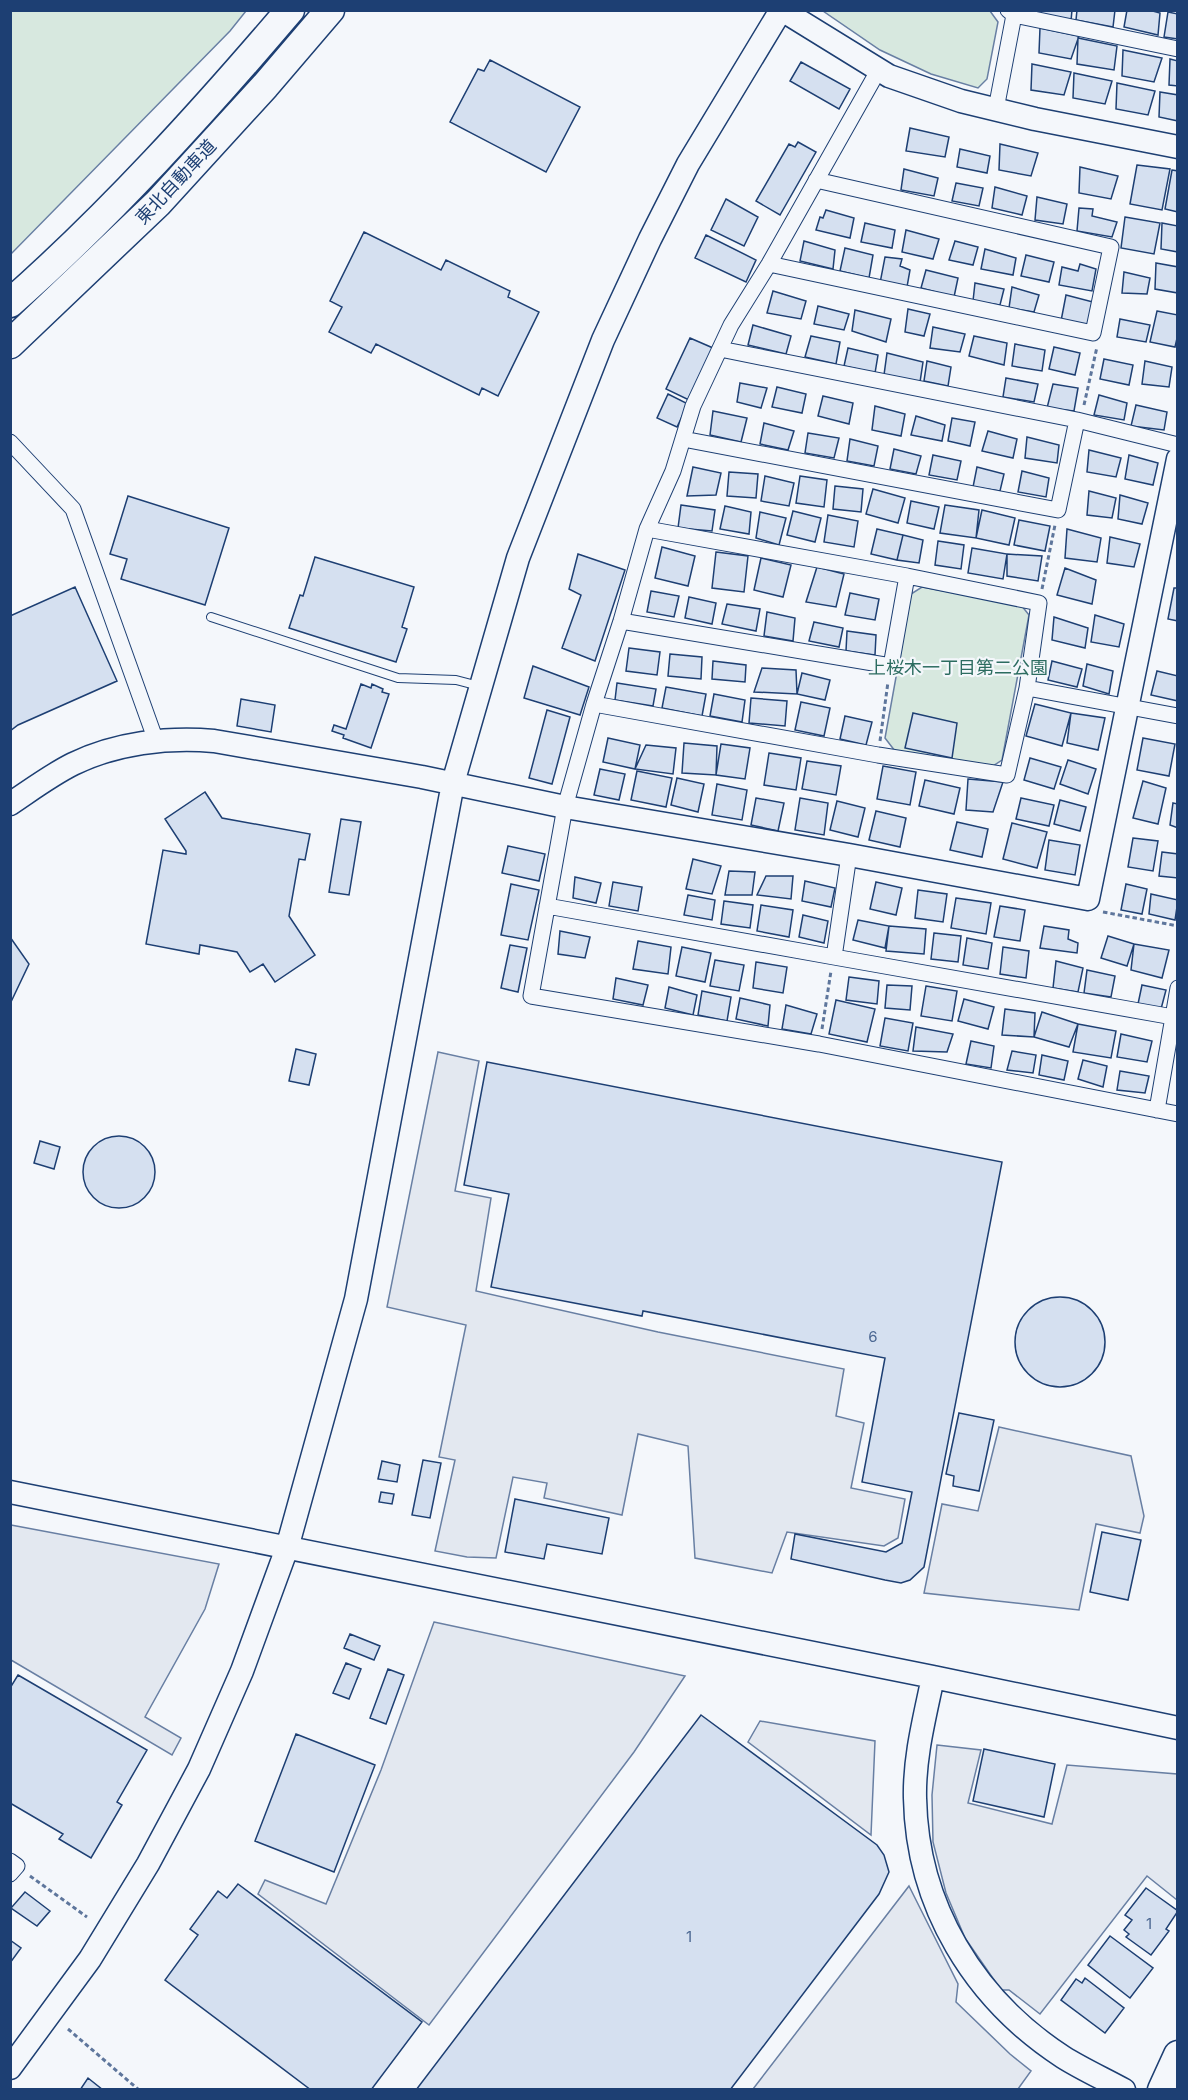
<svg xmlns="http://www.w3.org/2000/svg" width="1188" height="2100" font-family="Inter,'Noto Sans JP',sans-serif">
<style>
.green{fill:#d7e8df;stroke:#687fa3;stroke-width:1.5}
.parking{fill:#e3e8f0;stroke:#687fa3;stroke-width:1.5}
.building{fill:#d5e0f0;stroke:#1d3f73;stroke-width:1.5}
.lines{fill:none;stroke-linecap:round;stroke-linejoin:round}
.lane-casing{stroke:#1d3f73;stroke-width:10}
.street-casing{stroke:#1d3f73;stroke-width:17}
.secondary-casing{stroke:#1d3f73;stroke-width:25}
.highway-casing{stroke:#1d3f73;stroke-width:31}
.path{stroke:#5e769c;stroke-width:3;stroke-dasharray:4.5 3;stroke-linecap:butt}
.lane{stroke:#f4f7fb;stroke-width:8}
.street{stroke:#f4f7fb;stroke-width:15}
.secondary{stroke:#f4f7fb;stroke-width:22}
.highway{stroke:#f4f7fb;stroke-width:28}
.labels{text-anchor:middle;stroke-width:4.5;stroke-linejoin:round;paint-order:stroke}
.number-label{font-size:15px;fill:#4b6792}
.street-label{font-size:18px;fill:#1d3f73;stroke:#f4f7fb}
.park-label{font-size:18px;fill:#2c6c60;stroke:#f4f7fb}
</style>
<rect width="100%" height="100%" fill="#f4f7fb"/>
<!-- green -->
<path class="green" d="M11 10 246 11 230 31 11 254Z
M823 11H990L998 22 987 79 978 88 931 74 880 50Z
M922 587 1021 605 1029 615 1002 760 990 768 895 751 885 738 911 594Z"/>
<!-- parking -->
<path class="parking" d="M438 1052 479 1061 455 1191 491 1198 476 1291 658 1332 844 1369 836 1416 864 1423 851 1488 905 1499 898 1538 884 1546 787 1532 772 1573 695 1558 688 1446 638 1434 622 1515 544 1498 547 1483 513 1477 496 1558 467 1557 435 1551 455 1460 439 1457 466 1325 387 1307Z
M999 1427 1131 1456 1144 1516 1140 1533 1096 1524 1079 1610 924 1593 942 1504 978 1511Z
M11 1525 219 1564 205 1609 145 1717 181 1738 172 1755 11 1660Z
M434 1622 685 1676 634 1752 429 2025 258 1894 265 1880 326 1904 381 1770Z
M760 1721 875 1741 871 1835 748 1742Z
M937 1745 981 1750 968 1803 1052 1824 1067 1765 1177 1774V1900L1147 1876 1040 2014 1009 1990H1001L965 1938 946 1893 933 1842 932 1795Z
M909 1886 958 1984 956 2002 1010 2054 1031 2071 1018 2089H753Z"/>
<!-- building -->
<path class="building" d="M1035 10H1072L1071 21 1035 14Z
M1077 10H1115L1113 27 1076 20Z
M1127 10H1149L1160 13 1158 35 1124 27Z
M1168 12 1178 14V39L1164 37Z
M1040 28 1079 36 1071 59 1039 53Z
M1078 38 1117 46 1114 70 1077 64Z
M1123 50 1162 58 1154 82 1122 76Z
M1170 59 1178 61V86L1169 85Z
M490 60 580 107 546 172 450 122 478 69 484 71Z
M801 62 850 89 839 109 790 81Z
M1032 64 1071 72 1064 95 1031 90Z
M1074 73 1112 81 1105 104 1073 98Z
M1117 83 1155 91 1148 115 1116 109Z
M1160 92 1178 95V121L1159 117Z
M910 128 949 137 945 157 906 151Z
M798 142 816 152 780 215 756 201 789 144 795 147Z
M1000 144 1038 153 1031 176 999 170Z
M960 149 990 156 987 173 957 167Z
M1137 165 1170 169 1162 210 1130 204Z
M1080 167 1118 176 1111 199 1079 193Z
M904 169 938 178 934 196 901 190Z
M1172 170 1178 171V212L1165 209Z
M956 183 983 188 979 206 952 201Z
M995 187 1027 196 1022 215 992 208Z
M1037 197 1067 204 1063 224 1035 220Z
M726 199 758 217 744 246 711 230Z
M1079 208 1093 209 1092 216 1117 222 1112 237 1077 231Z
M826 210 854 218 850 238 816 230 820 217 823 218Z
M1125 217 1160 223 1154 254 1121 248Z
M865 223 895 230 892 248 861 242Z
M1162 223 1178 226V252L1161 249Z
M906 230 939 239 933 259 902 252Z
M364 232 441 270 446 260 510 291 508 297 539 312 498 396 482 388 479 395 376 344 371 353 329 332 342 307 330 301Z
M706 235 756 260 746 282 695 258Z
M804 241 835 250 833 269 800 261Z
M955 241 978 247 973 265 949 260Z
M845 248 873 255 869 278 840 271Z
M985 249 1016 258 1013 275 981 269Z
M1026 255 1054 262 1049 282 1021 276Z
M885 257 902 259 900 266 910 270 907 287 880 283Z
M1156 263 1178 267V293L1155 289Z
M1080 264 1096 269 1092 291 1059 285 1062 267 1078 271Z
M926 270 958 278 954 297 921 288Z
M1124 272 1150 278 1147 294 1122 293Z
M975 283 1004 289 1000 305 973 301Z
M1012 287 1039 295 1034 312 1009 308Z
M773 291 806 301 801 319 767 313Z
M1066 295 1093 302 1088 326 1061 321Z
M818 306 849 314 844 330 814 324Z
M908 309 930 314 924 336 905 332Z
M855 310 891 319 886 342 852 331Z
M1157 311 1178 315V334L1175 347 1150 342Z
M1120 319 1150 325 1146 342 1117 337Z
M753 325 791 336 786 354 748 345Z
M933 327 965 334 960 352 930 348Z
M811 336 840 342 836 364 805 357Z
M974 336 1007 343 1004 365 969 356Z
M690 338 713 348 689 400 666 389Z
M1015 344 1045 350 1042 371 1012 366Z
M1054 347 1080 353 1075 375 1049 369Z
M848 348 878 355 875 373 844 366Z
M887 353 923 362 920 382 884 375Z
M1104 359 1133 365 1129 385 1100 379Z
M927 361 951 367 948 386 924 381Z
M1145 361 1172 367 1169 387 1142 384Z
M1006 378 1038 384 1034 402 1003 397Z
M740 383 767 388 761 408 737 402Z
M1053 384 1078 388 1074 411 1047 408Z
M777 387 806 394 802 413 772 407Z
M668 394 688 404 677 427 657 418Z
M1099 395 1127 403 1124 420 1094 415Z
M823 396 853 403 849 424 818 416Z
M1136 405 1167 412 1164 430 1131 426Z
M875 406 905 414 901 436 872 430Z
M713 411 747 418 741 442 710 435Z
M916 416 945 425 942 441 911 435Z
M952 418 975 422 970 446 948 441Z
M764 423 794 431 788 450 760 444Z
M988 431 1017 439 1013 458 982 451Z
M808 433 839 438 834 458 805 453Z
M1027 437 1059 445 1057 463 1025 458Z
M850 439 878 446 874 466 847 461Z
M894 449 921 456 916 474 890 469Z
M1089 450 1121 458 1116 477 1087 472Z
M933 455 961 461 957 480 929 475Z
M1129 455 1158 463 1153 485 1125 479Z
M693 467 721 473 716 495 687 496Z
M977 467 1004 474 1000 491 973 487Z
M1022 471 1049 478 1046 497 1018 492Z
M729 472 758 474 756 498 727 496Z
M765 476 794 483 789 506 761 501Z
M800 476 827 480 824 507 796 503Z
M835 486 863 489 861 512 833 509Z
M873 489 905 498 898 523 866 514Z
M1089 491 1116 498 1112 518 1087 515Z
M1120 495 1148 503 1142 524 1118 519Z
M128 496 229 528 205 605 121 579 127 559 110 554Z
M911 501 939 507 934 529 907 523Z
M681 505 715 510 712 531 678 528Z
M945 505 979 510 976 538 940 533Z
M725 506 751 512 749 534 720 529Z
M982 510 1015 518 1009 545 976 538Z
M793 511 821 518 815 542 787 535Z
M760 512 786 518 779 545 756 538Z
M828 515 858 521 854 547 824 542Z
M1019 520 1050 526 1045 551 1014 545Z
M877 529 903 535 897 560 871 554Z
M1067 529 1101 538 1097 562 1065 558Z
M903 535 923 540 919 563 897 560Z
M1110 537 1140 544 1134 567 1107 563Z
M938 541 964 545 961 569 935 565Z
M662 547 695 556 688 586 655 578Z
M972 548 1007 554 1003 579 968 573Z
M716 552 748 556 744 592 712 588Z
M578 554 625 570 595 661 562 648 581 595 569 589Z
M1007 554 1042 556 1038 581 1007 576Z
M315 557 414 587 402 627 407 629 396 662 289 628 300 595 303 596Z
M761 558 791 565 783 597 754 590Z
M817 567 844 574 836 607 806 602Z
M1065 568 1096 580 1092 604 1057 595Z
M75 587 117 681 18 725 10 731V616Z
M1174 588H1178V621L1168 619Z
M651 591 679 596 674 617 647 612Z
M850 593 879 599 875 620 845 615Z
M689 597 716 603 712 624 685 618Z
M727 604 760 609 756 631 722 624Z
M767 612 795 618 793 641 764 636Z
M1095 615 1124 624 1119 647 1091 642Z
M1054 617 1088 628 1085 648 1052 640Z
M814 622 843 628 839 647 809 641Z
M847 631 876 635 875 655 846 651Z
M629 648 660 652 657 675 626 671Z
M670 654 702 657 701 679 668 676Z
M713 661 746 665 745 682 712 679Z
M1052 661 1082 669 1077 687 1048 680Z
M1087 664 1113 671 1109 694 1083 686Z
M533 666 589 687 580 715 524 698Z
M762 668 796 670 797 694 754 692Z
M1157 671 1178 676V701L1151 695Z
M802 673 830 680 825 700 797 694Z
M617 683 656 689 653 706 615 700Z
M361 684 371 688 372 684 383 689 382 692 389 694 371 748 343 738 344 735 332 731 334 725 346 729Z
M666 687 706 694 702 716 662 708Z
M714 694 745 700 742 722 710 716Z
M751 698 787 701 785 726 749 723Z
M241 699 275 705 271 732 237 726Z
M801 702 830 708 824 736 795 730Z
M1035 704 1071 713 1062 746 1026 736Z
M547 710 570 717 552 784 529 778Z
M913 713 957 723 952 758 905 748Z
M1071 713 1105 718 1098 750 1067 743Z
M845 716 872 722 866 745 840 739Z
M608 738 640 745 635 769 603 762Z
M1143 738 1175 744 1169 776 1137 770Z
M684 743 717 746 716 775 682 773Z
M721 744 750 748 745 779 716 775Z
M646 745 676 748 673 774 635 769Z
M769 753 801 758 796 790 764 785Z
M1030 758 1061 767 1054 789 1024 780Z
M1068 760 1096 769 1088 794 1060 784Z
M807 761 841 766 836 795 802 789Z
M883 766 916 772 910 805 877 799Z
M600 769 625 774 619 800 594 795Z
M637 771 672 778 666 807 631 800Z
M677 778 704 784 698 812 671 805Z
M968 779 1003 782 993 812 966 810Z
M925 780 960 788 954 814 919 806Z
M1143 781 1166 788 1158 824 1133 818Z
M717 784 747 790 742 820 712 815Z
M205 792 222 818 310 834 305 860 299 859 289 916 315 955 275 982 263 964 250 972 237 952 200 945 199 954 146 944 163 850 186 854V851L165 819Z
M756 798 784 803 778 831 751 825Z
M800 798 828 803 824 835 795 830Z
M1021 798 1054 805 1049 826 1016 819Z
M1060 800 1086 807 1080 831 1054 824Z
M837 801 865 808 858 837 830 830Z
M1173 803 1178 804V828L1170 825Z
M876 811 906 818 900 847 869 840Z
M341 819 361 822 349 895 329 892Z
M957 822 988 829 982 857 950 850Z
M1012 823 1047 832 1037 868 1003 859Z
M1133 838 1158 841 1153 871 1128 867Z
M1049 840 1080 845 1075 875 1045 870Z
M508 846 545 854 539 881 502 873Z
M1162 852 1178 854V878L1159 876Z
M693 859 721 866 712 894 686 889Z
M729 871 755 872 752 895H725Z
M766 876H793L791 899 757 895Z
M575 877 601 883 596 903 573 898Z
M805 881 835 888 831 907 802 901Z
M613 882 642 887 638 911 609 906Z
M876 882 902 888 896 915 870 909Z
M511 884 539 890 528 940 501 935Z
M1126 884 1147 889 1142 914 1121 910Z
M918 890 947 894 943 922 915 918Z
M1151 894 1178 900 1175 920 1149 914Z
M688 895 715 900 712 920 684 915Z
M956 898 991 903 986 934 951 928Z
M724 901 753 905 750 928 721 924Z
M761 905 793 910 789 937 757 931Z
M1000 906 1025 910 1020 941 994 937Z
M803 915 828 921 824 943 799 937Z
M858 920 889 926 885 948 853 940Z
M889 926 926 929 924 954 886 951Z
M1044 926 1069 930 1068 939 1078 943 1077 953 1040 948Z
M560 931 590 937 585 958 558 954Z
M934 933 961 936 958 962 931 959Z
M1108 936 1134 944 1127 966 1101 958Z
M10 937 29 964 10 1004Z
M967 938 992 943 988 969 963 965Z
M638 941 671 947 668 974 633 969Z
M1134 944 1169 950 1162 978 1131 970Z
M510 945 527 948 518 992 501 988Z
M682 947 711 953 705 982 676 976Z
M1003 947 1029 951 1026 978 1000 974Z
M715 960 744 965 739 991 710 986Z
M1056 961 1083 968 1078 992 1053 988Z
M756 962 787 967 783 993 753 988Z
M1087 970 1115 976 1111 997 1084 993Z
M849 977 879 981 877 1004 846 1000Z
M616 978 648 985 643 1005 613 999Z
M887 985 912 986 910 1010 885 1008Z
M1142 985 1166 990 1161 1009 1138 1004Z
M926 986 957 991 952 1021 921 1016Z
M669 987 697 995 693 1015 665 1008Z
M702 991 731 997 727 1021 698 1015Z
M740 998 770 1005 768 1026 736 1019Z
M964 999 994 1007 988 1029 958 1021Z
M836 1000 875 1009 867 1042 829 1034Z
M786 1005 817 1014 811 1034 782 1029Z
M1005 1009 1035 1013 1034 1037 1002 1035Z
M1042 1012 1078 1024 1069 1047 1034 1037Z
M885 1018 913 1023 908 1051 880 1046Z
M1078 1024 1116 1031 1111 1058 1073 1052Z
M916 1027 953 1034 947 1052 913 1051Z
M1121 1034 1152 1041 1147 1062 1117 1057Z
M971 1041 994 1046 991 1068 966 1064Z
M296 1049 316 1054 309 1085 289 1081Z
M1012 1051 1036 1055 1033 1073 1007 1070Z
M1042 1055 1068 1061 1064 1080 1039 1075Z
M1083 1060 1107 1066 1103 1087 1078 1079Z
M487 1062 1002 1162 924 1567 910 1580 901 1583 885 1580 791 1559 795 1534 886 1552 902 1543 912 1492 862 1482 885 1358 643 1311 642 1316 491 1287 509 1194 464 1185Z
M1120 1071 1149 1076 1145 1093 1117 1090Z
M83 1172a36 36 0 1 1 72 0a36 36 0 1 1-72 0Z
M40 1141 60 1147 54 1169 34 1163Z
M1015 1342a45 45 0 1 1 90 0a45 45 0 1 1-90 0Z
M959 1413 994 1420 979 1491 953 1486 954 1476 946 1474Z
M423 1460 441 1463 430 1518 412 1515Z
M382 1461 400 1465 397 1482 378 1479Z
M381 1492 394 1494 392 1504 379 1502Z
M515 1499 609 1518 602 1554 547 1544 544 1559 505 1552Z
M1102 1532 1141 1540 1128 1600 1090 1592Z
M350 1634 380 1646 374 1660 344 1648Z
M346 1663 361 1669 349 1699 333 1693Z
M388 1669 404 1675 386 1724 370 1718Z
M18 1675 147 1750 117 1802 122 1805 91 1858 59 1839 63 1834 10 1803V1688Z
M701 1715 877 1845 884 1855 889 1872 879 1894 730 2090H416Z
M296 1734 375 1765 334 1872 255 1841Z
M984 1749 1055 1764 1044 1817 973 1801Z
M238 1884 422 2022 371 2090H311L165 1980 198 1935 190 1929 218 1891 227 1898Z
M1146 1888 1178 1911 1166 1929 1169 1931 1151 1955 1126 1937 1129 1934 1124 1930 1132 1920 1125 1915Z
M25 1892 50 1911 37 1926 11 1908Z
M1110 1936 1153 1968 1130 1998 1088 1965Z
M10 1940 21 1948 10 1963Z
M1085 1978 1124 2008 1105 2033 1061 2000 1076 1979 1082 1983Z
M88 2078 103 2090H80Z"/>
<g class="lines">
<defs>
<path id="lane" d="M211 617 398 678 456 680 479 686"/>
<path id="street" d="M1008 10 1014 15 1178 49
M878 71 769 264 731 325 693 406 673 471 647 529 621 621 594 704 565 807 531 996 819 1044 1178 1114
M996 109 1014 15
M769 264 1093 333 1111 247 816 180
M720 349 1077 420 1178 445
M683 439 1058 510 1077 420
M10 442 73 509 156 741
M621 621 891 666 907 576
M1027 688 1178 716
M594 704 878 755 1007 775 1027 688 1039 603 907 576 647 529
M849 855 834 957 1173 1017
M547 906 834 957
M1157 1110 1178 988
M10 1861 17 1866 10 1874"/>
<path id="secondary" d="M782 10 889 76 961 101 1035 119 1178 147
M10 804C31 790 51 775 73 764 116 743 167 737 214 741L422 777 565 807 849 855 1088 899 1178 459
M10 1492 933 1677 1178 1728
M933 1677C925 1716 914 1757 915 1798 917 1906 974 1999 1063 2057 1082 2069 1104 2079 1124 2090
M10 2068 90 1959 148 1864 199 1769 242 1671 287 1548 356 1299 453 783 518 558 603 340 650 239 688 164 781 10"/>
<path id="highway" d="M10 303C110 215 204 111 290 10
M10 344 158 203 265 86 330 10
M1162 2090 1178 2055"/>
</defs>
<!-- lane casing -->
<use href="#lane" class="lane-casing"/>
<!-- street casing -->
<use href="#street" class="street-casing"/>
<!-- secondary casing -->
<use href="#secondary" class="secondary-casing"/>
<!-- highway casing -->
<use href="#highway" class="highway-casing"/>
<!-- path -->
<path class="path" d="M1084 405 1097 347
M1042 589 1055 525
M880 741 888 682
M1103 912 1178 926
M822 1029 831 971
M30 1876 87 1917
M68 2029 139 2090"/>
<!-- lane -->
<use href="#lane" class="lane"/>
<!-- street -->
<use href="#street" class="street"/>
<!-- secondary -->
<use href="#secondary" class="secondary"/>
<!-- highway -->
<use href="#highway" class="highway"/>
</g>
<g class="labels">
<!-- number labels -->
<g class="number-label">
<text x="873" y="1342">6</text>
<text x="1149" y="1929">1</text>
<text x="689" y="1942">1</text>
</g>
<!-- street labels -->
<g class="street-label">
<text transform="translate(176 182) rotate(-47)" y="6">東北自動車道</text>
</g>
<!-- park labels -->
<g class="park-label">
<text x="958" y="674">上桜木一丁目第二公園</text>
</g>
</g>
<!-- border -->
<rect width="1188" height="2100" fill="none" stroke="#1d3f73" stroke-width="24"/>
</svg>
